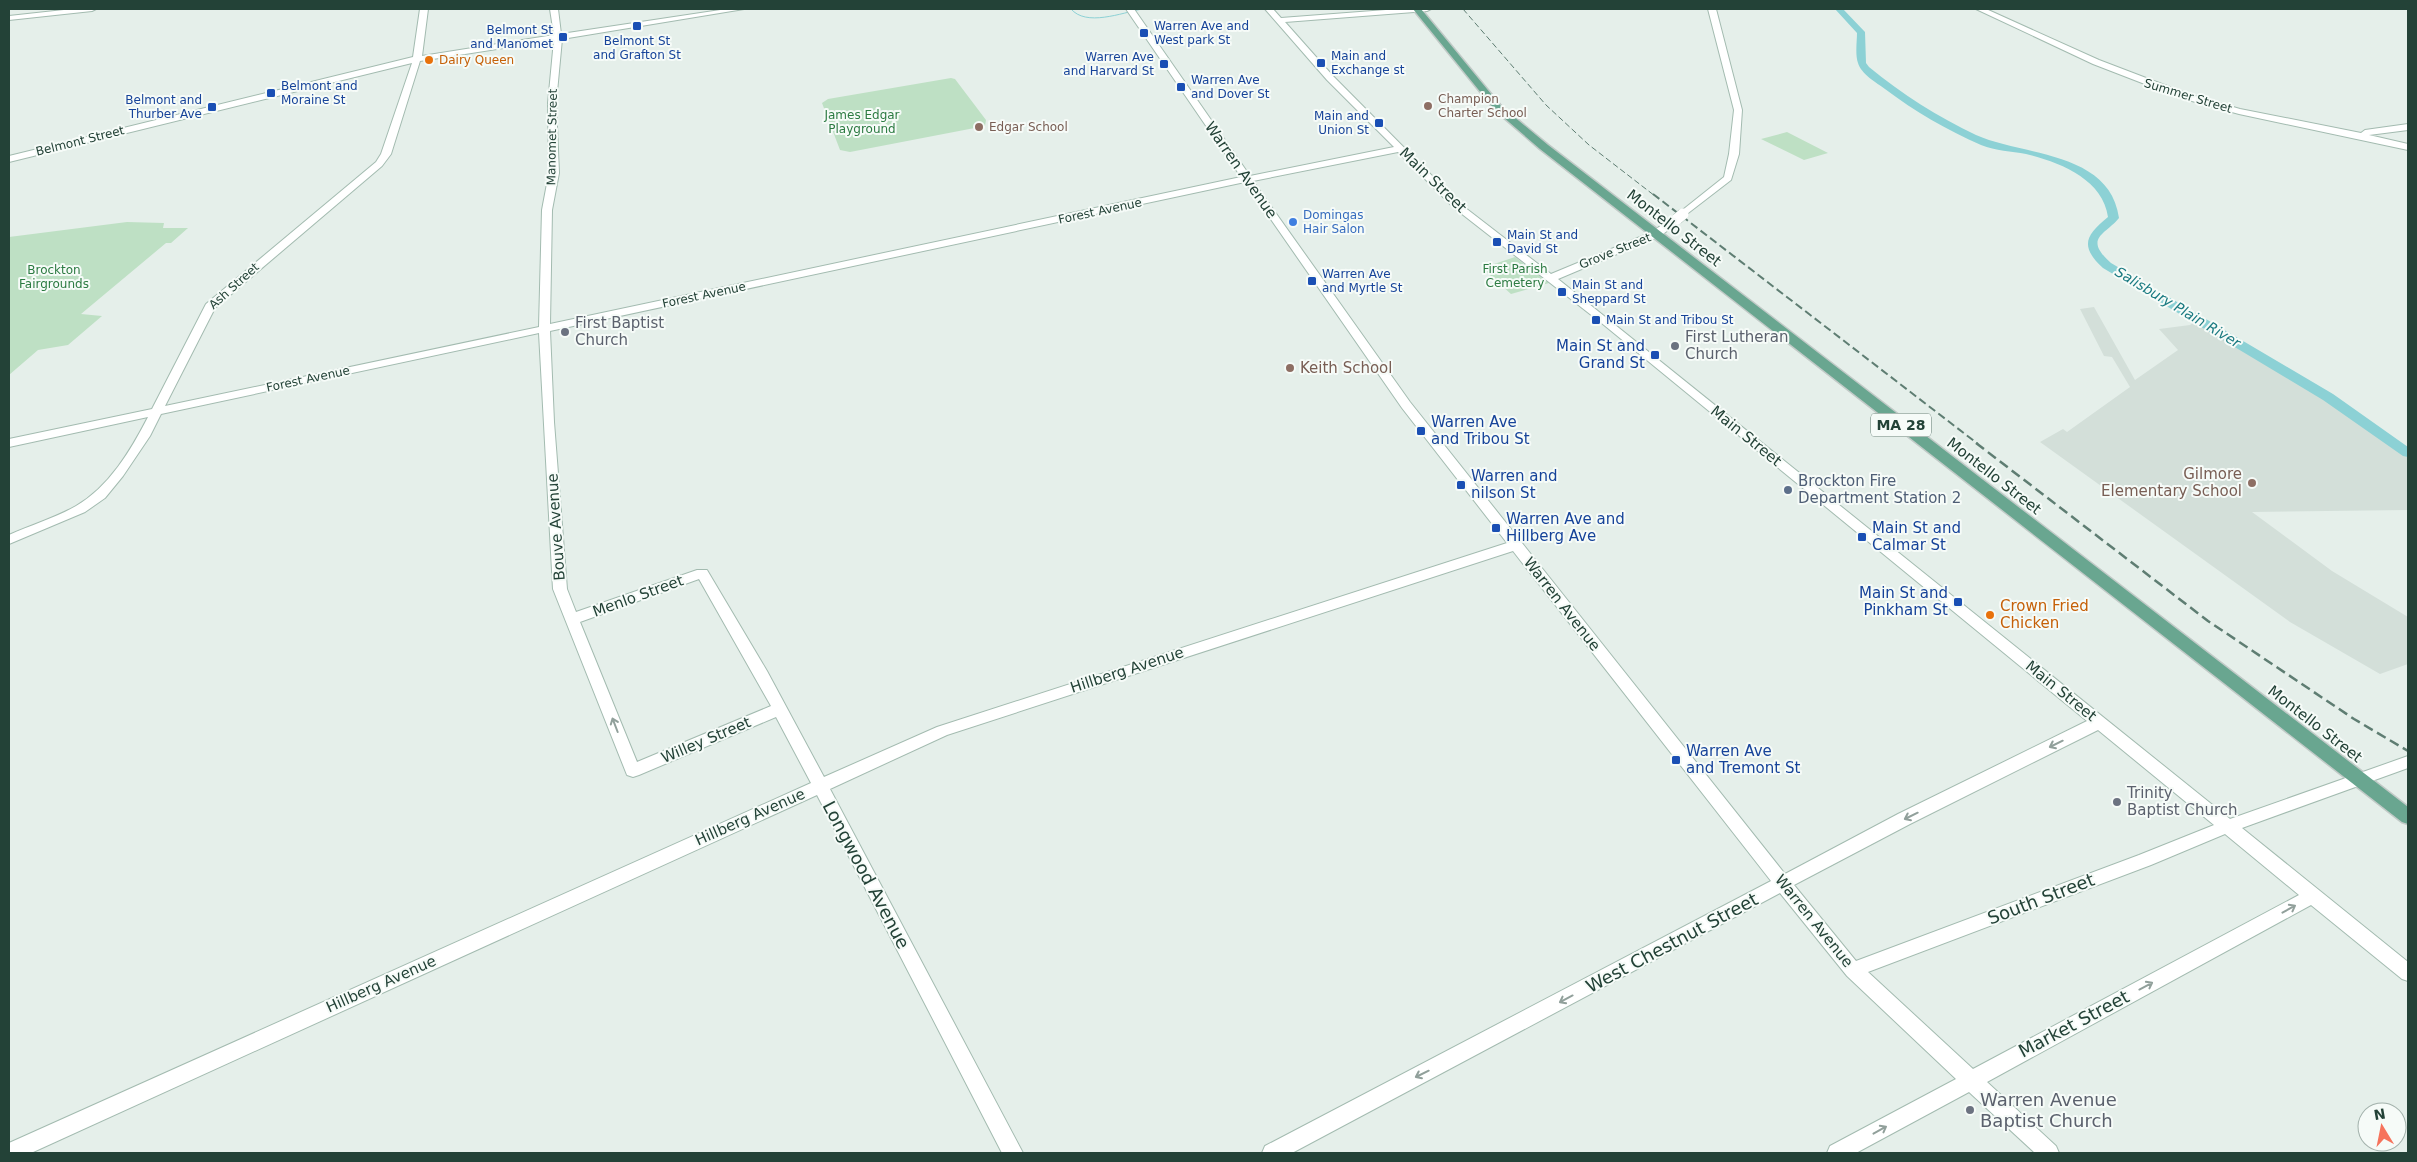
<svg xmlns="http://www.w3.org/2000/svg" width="2417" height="1162" font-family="'DejaVu Sans',sans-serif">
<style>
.built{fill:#d3dfd9}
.green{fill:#bee0c4}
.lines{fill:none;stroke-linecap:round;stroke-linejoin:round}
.stream{stroke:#8cd1d5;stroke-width:1}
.river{fill:#8cd1d5;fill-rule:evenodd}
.secondary-casing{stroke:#a3bbb0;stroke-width:2}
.primary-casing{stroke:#c1cac7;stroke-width:3}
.secondary{fill:#fff;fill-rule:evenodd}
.primary{fill:#69a690;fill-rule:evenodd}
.rail-far2{stroke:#5e7d72;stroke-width:1;stroke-dasharray:6 3;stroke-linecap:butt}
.rail-far1{stroke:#5e7d72;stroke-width:2;stroke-dasharray:8 4;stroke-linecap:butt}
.rail{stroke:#5e7d72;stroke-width:2.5;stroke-dasharray:10 5;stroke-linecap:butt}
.secondary-bridge-casing{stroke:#a3bbb0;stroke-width:12;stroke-linecap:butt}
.secondary-bridge{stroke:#fff;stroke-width:11}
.oneway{stroke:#91a09b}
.transit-dot{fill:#1a4fb4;stroke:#f6fbf8;stroke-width:2}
.food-dot{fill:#e8710a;stroke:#f6fbf8;stroke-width:2}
.education-dot{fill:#8d6e63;stroke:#f6fbf8;stroke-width:2}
.shop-dot{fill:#3f7fe0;stroke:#f6fbf8;stroke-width:2}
.worship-dot{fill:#6b7280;stroke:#f6fbf8;stroke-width:2}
.service-dot{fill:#5c6f8a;stroke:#f6fbf8;stroke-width:2}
.labels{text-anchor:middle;stroke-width:4;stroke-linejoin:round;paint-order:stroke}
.far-transit-label{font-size:12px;fill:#164399;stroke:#f6fbf8;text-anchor:start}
.far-food-label{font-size:12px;fill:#c56008;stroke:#f6fbf8;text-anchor:start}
.far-street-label{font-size:12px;fill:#234237;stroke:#f6fbf8}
.far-education-label{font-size:12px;fill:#785e54;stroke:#f6fbf8;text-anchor:start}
.far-park-label{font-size:12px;fill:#2c7b42;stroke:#f6fbf8}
.far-shop-label{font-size:12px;fill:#366cbe;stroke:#f6fbf8;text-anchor:start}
.far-water-label{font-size:14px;font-style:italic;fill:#1a7a81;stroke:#f6fbf8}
.shield{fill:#f6fbf8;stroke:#627a71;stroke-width:1}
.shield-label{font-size:14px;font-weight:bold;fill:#234237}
.street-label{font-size:15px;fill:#234237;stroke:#f6fbf8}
.worship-label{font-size:15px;fill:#5b616d;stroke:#f6fbf8;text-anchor:start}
.transit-label{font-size:15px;fill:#164399;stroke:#f6fbf8;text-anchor:start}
.education-label{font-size:15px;fill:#785e54;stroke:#f6fbf8;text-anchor:start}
.service-label{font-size:15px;fill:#4e5e75;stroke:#f6fbf8;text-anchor:start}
.food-label{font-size:15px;fill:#c56008;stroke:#f6fbf8;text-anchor:start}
.near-street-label{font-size:18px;fill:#234237;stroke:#f6fbf8}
.near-worship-label{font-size:18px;fill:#5b616d;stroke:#f6fbf8;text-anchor:start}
</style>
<rect width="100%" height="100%" fill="#e5efea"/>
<!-- built -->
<path class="built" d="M2094 307 2135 380 2178 350 2159 329 2190 325 2198 319 2304 383 2408 456V510L2252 512 2332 571 2408 617V664L2380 674 2290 622 2040 442 2063 429 2067 432 2130 387 2112 357 2104 356 2080 309Z"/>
<!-- green -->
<path class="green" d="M951 78 955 79 986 120 985 126 850 152 840 150 822 103 828 99Z
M1787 132 1828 153 1804 160 1761 139Z
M127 222 164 223 163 228H188L171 243H166L81 314 102 316 68 345 38 350 9 375V237Z
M1515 257 1549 283 1511 294 1482 268Z"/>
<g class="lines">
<!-- stream -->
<path class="stream" d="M1071 9C1086 27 1121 13 1142 9"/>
<!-- river -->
<path class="river" d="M1835 9H1843L1865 32 1866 63 1869 67C1902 94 1938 117 1976 135 2023 156 2110 151 2119 218 2105 235 2083 238 2111 263L2333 394 2408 447V457L2403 456 2323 400 2103 268C2079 246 2086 235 2108 217 2103 179 2059 162 2026 154 2011 151 1996 151 1981 145 1947 130 1914 111 1885 89 1877 83 1861 74 1858 63 1855 55 1857 41 1857 33Z"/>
<defs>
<path id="secondary" d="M73 9H96L92 11 9 20V16Z
M420 9H428L422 56 554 35 550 9H558L561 34 727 9H744L562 39 556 103 559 173 552 210 550 324 1241 177 1126 9H1134L1250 176 1394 147 1327 80 1265 9H1273L1281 18 1399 9H1431L1427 11 1285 22 1333 76 1459 203 1551 274 1652 232 1673 217H1681V221L1660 236 1558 279 2230 819 2408 756V768L2242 828 2408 962V981L2402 979 2311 905 1987 1082 2056 1146 2059 1153H2035L1969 1092 1856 1153H1827L1830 1146 1956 1079 1847 976 1780 893 1292 1153H1262L1265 1146 1771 881 1513 551 947 735 830 789 1023 1153H1002L817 795 31 1153H9V1143L811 783 776 717 639 775 633 777 627 775 553 589 539 333 161 414 150 436 123 476 105 498 85 512 9 544V535C31 525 55 518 76 506 109 487 131 450 148 417L9 447V439L152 409 206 304 376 162 381 154 412 63 9 162V156L413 57ZM554 40 548 103 549 173 542 210 539 327 165 406 215 308 382 166 391 154 420 61ZM1398 152 1453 207 1604 325 2087 721 1898 814 1785 874 1410 402 1253 181ZM1245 182 1402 408 1507 543 937 727 824 777 767 671 707 570H697L576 612 567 589 554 422 550 331ZM699 579 771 706 637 762 580 622ZM2098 730 2214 825 2139 855 1856 961 1794 885 1910 824ZM2225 834 2299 895 1973 1069 1868 972 2151 865Z
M1708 9H1716L1742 110 1739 154 1731 180 1683 217 1680 216V212L1724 177 1729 154 1734 110Z
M1976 9H1986L2099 60 2188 94 2240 109 2361 133 2365 130 2408 124V130L2369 135 2408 144V150L2239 114 2181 98 2093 64Z"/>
<path id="primary" d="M1413 9H1421L1501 106 1548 145 2408 807V824L2402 822 1540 149 1495 110Z"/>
</defs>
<!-- secondary casing -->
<use href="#secondary" class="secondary-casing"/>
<!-- primary casing -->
<use href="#primary" class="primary-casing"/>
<!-- secondary -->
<use href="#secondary" class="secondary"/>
<!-- primary -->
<use href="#primary" class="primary"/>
<!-- rail-far2 -->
<path class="rail-far2" d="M1463 9 1546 105 1589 145 1655 196"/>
<!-- rail-far1 -->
<path class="rail-far1" d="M1653 194 1978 444"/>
<!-- rail -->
<path class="rail" d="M1976 443 2208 621 2354 719 2408 751"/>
<defs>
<path id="secondary-bridge" d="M1677 219 1683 214"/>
</defs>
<!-- secondary-bridge casing -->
<use href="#secondary-bridge" class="secondary-bridge-casing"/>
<!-- secondary-bridge -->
<use href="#secondary-bridge" class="secondary-bridge"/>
</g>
<!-- one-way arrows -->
<defs><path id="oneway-shaft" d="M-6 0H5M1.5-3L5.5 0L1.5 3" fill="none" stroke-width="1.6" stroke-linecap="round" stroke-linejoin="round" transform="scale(1.25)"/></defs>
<g class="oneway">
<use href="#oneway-shaft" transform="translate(615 725) rotate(-111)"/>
<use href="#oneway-shaft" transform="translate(2056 744) rotate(154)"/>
<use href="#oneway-shaft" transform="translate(1911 816) rotate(154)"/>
<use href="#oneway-shaft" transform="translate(2289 909) rotate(-29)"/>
<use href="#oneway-shaft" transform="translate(2146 986) rotate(-28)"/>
<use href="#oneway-shaft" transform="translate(1566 999) rotate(152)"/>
<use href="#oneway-shaft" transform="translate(1422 1074) rotate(154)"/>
<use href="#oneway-shaft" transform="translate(1880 1130) rotate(-29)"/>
</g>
<!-- markers -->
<g class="transit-dot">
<rect x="632" y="21" width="10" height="10" rx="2.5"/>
<rect x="1139" y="28" width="10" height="10" rx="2.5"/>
<rect x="558" y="32" width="10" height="10" rx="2.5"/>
<rect x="1316" y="58" width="10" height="10" rx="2.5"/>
<rect x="1159" y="59" width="10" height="10" rx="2.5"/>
<rect x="1176" y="82" width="10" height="10" rx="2.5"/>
<rect x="266" y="88" width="10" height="10" rx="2.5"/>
<rect x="207" y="102" width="10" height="10" rx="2.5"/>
<rect x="1374" y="118" width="10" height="10" rx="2.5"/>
<rect x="1492" y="237" width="10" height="10" rx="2.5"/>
<rect x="1307" y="276" width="10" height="10" rx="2.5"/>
<rect x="1557" y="287" width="10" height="10" rx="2.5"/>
<rect x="1591" y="315" width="10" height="10" rx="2.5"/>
<rect x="1650" y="350" width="10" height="10" rx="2.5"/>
<rect x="1416" y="426" width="10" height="10" rx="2.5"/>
<rect x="1456" y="480" width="10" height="10" rx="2.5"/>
<rect x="1491" y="523" width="10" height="10" rx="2.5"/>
<rect x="1857" y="532" width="10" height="10" rx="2.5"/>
<rect x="1953" y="597" width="10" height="10" rx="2.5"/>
<rect x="1671" y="755" width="10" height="10" rx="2.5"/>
</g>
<g class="food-dot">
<circle cx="429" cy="60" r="5"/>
<circle cx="1990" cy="615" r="5"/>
</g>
<g class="education-dot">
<circle cx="1428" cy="106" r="5"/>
<circle cx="979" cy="127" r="5"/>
<circle cx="1290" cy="368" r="5"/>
<circle cx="2252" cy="483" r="5"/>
</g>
<circle class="shop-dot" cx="1293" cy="222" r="5"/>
<g class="worship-dot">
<circle cx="565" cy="332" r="5"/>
<circle cx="1675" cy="346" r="5"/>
<circle cx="2117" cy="802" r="5"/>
<circle cx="1970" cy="1110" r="5"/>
</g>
<circle class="service-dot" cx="1788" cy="490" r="5"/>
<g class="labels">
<!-- far-transit labels -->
<g class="far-transit-label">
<text x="1154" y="30">Warren Ave and<tspan x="1154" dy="14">West park St</tspan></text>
<text x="553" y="34" text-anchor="end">Belmont St<tspan x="553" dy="14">and Manomet</tspan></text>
<text x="637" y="45" text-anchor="middle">Belmont St<tspan x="637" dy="14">and Grafton St</tspan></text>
<text x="1331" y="60">Main and<tspan x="1331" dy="14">Exchange st</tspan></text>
<text x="1154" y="61" text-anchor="end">Warren Ave<tspan x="1154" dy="14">and Harvard St</tspan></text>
<text x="1191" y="84">Warren Ave<tspan x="1191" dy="14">and Dover St</tspan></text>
<text x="281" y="90">Belmont and<tspan x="281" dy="14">Moraine St</tspan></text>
<text x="202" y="104" text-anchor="end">Belmont and<tspan x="202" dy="14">Thurber Ave</tspan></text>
<text x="1369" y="120" text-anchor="end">Main and<tspan x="1369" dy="14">Union St</tspan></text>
<text x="1507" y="239">Main St and<tspan x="1507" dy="14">David St</tspan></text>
<text x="1322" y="278">Warren Ave<tspan x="1322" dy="14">and Myrtle St</tspan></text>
<text x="1572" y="289">Main St and<tspan x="1572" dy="14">Sheppard St</tspan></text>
<text x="1606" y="324">Main St and Tribou St</text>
</g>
<!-- far-food labels -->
<g class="far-food-label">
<text x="439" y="64">Dairy Queen</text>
</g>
<!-- far-street labels -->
<g class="far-street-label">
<text transform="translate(2188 96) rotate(17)" y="4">Summer Street</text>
<text transform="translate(552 137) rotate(-89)" y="4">Manomet Street</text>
<text transform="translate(80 141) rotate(-14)" y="4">Belmont Street</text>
<text transform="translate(1100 211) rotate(-12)" y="4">Forest Avenue</text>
<text transform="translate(1615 251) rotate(-22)" y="4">Grove Street</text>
<text transform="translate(234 286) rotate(-42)" y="4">Ash Street</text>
<text transform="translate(704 295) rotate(-12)" y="4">Forest Avenue</text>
<text transform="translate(308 379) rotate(-12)" y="4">Forest Avenue</text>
</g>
<!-- far-education labels -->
<g class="far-education-label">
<text x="1438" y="103">Champion<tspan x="1438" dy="14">Charter School</tspan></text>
<text x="989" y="131">Edgar School</text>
</g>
<!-- far-park labels -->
<g class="far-park-label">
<text x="862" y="119">James Edgar<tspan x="862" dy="14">Playground</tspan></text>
<text x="1515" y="273">First Parish<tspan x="1515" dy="14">Cemetery</tspan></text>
<text x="54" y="274">Brockton<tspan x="54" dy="14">Fairgrounds</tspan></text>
</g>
<!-- far-shop labels -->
<g class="far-shop-label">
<text x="1303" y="219">Domingas<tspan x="1303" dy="14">Hair Salon</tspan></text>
</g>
<!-- far-water labels -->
<g class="far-water-label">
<text transform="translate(2178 307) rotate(31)" y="5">Salisbury Plain River</text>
</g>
<!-- shield labels -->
<rect class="shield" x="1871" y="413.5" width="60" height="23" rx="4"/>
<g class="shield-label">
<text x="1901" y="430">MA 28</text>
</g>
<!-- street labels -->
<g class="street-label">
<text transform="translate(1241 170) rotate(55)" y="5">Warren Avenue</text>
<text transform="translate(1433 180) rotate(44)" y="5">Main Street</text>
<text transform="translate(1674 228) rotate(38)" y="5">Montello Street</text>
<text transform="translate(1746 436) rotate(39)" y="5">Main Street</text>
<text transform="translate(1994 476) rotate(38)" y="5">Montello Street</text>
<text transform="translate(556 527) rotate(-94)" y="5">Bouve Avenue</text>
<text transform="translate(638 596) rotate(-20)" y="5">Menlo Street</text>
<text transform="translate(1562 604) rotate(52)" y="5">Warren Avenue</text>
<text transform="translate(1127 670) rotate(-18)" y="5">Hillberg Avenue</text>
<text transform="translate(2061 691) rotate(39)" y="5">Main Street</text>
<text transform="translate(2315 724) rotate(38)" y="5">Montello Street</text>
<text transform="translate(706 740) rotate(-23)" y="5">Willey Street</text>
<text transform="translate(750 817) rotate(-24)" y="5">Hillberg Avenue</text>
<text transform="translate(1814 921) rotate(51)" y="5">Warren Avenue</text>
<text transform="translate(381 984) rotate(-24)" y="5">Hillberg Avenue</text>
</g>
<!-- worship labels -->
<g class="worship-label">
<text x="575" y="328">First Baptist<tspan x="575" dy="17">Church</tspan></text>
<text x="1685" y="342">First Lutheran<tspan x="1685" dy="17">Church</tspan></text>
<text x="2127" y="798">Trinity<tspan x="2127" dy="17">Baptist Church</tspan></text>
</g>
<!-- transit labels -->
<g class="transit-label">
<text x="1645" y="351" text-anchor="end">Main St and<tspan x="1645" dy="17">Grand St</tspan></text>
<text x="1431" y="427">Warren Ave<tspan x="1431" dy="17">and Tribou St</tspan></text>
<text x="1471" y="481">Warren and<tspan x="1471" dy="17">nilson St</tspan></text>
<text x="1506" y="524">Warren Ave and<tspan x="1506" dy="17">Hillberg Ave</tspan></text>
<text x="1872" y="533">Main St and<tspan x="1872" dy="17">Calmar St</tspan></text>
<text x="1948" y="598" text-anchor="end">Main St and<tspan x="1948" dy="17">Pinkham St</tspan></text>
<text x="1686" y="756">Warren Ave<tspan x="1686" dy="17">and Tremont St</tspan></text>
</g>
<!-- education labels -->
<g class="education-label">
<text x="1300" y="373">Keith School</text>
<text x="2242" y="479" text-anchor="end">Gilmore<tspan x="2242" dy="17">Elementary School</tspan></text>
</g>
<!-- service labels -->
<g class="service-label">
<text x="1798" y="486">Brockton Fire<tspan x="1798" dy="17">Department Station 2</tspan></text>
</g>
<!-- food labels -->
<g class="food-label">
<text x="2000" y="611">Crown Fried<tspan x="2000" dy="17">Chicken</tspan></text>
</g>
<!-- near-street labels -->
<g class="near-street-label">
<text transform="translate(866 875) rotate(62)" y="6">Longwood Avenue</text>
<text transform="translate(2041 899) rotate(-21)" y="6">South Street</text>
<text transform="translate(1672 943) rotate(-28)" y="6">West Chestnut Street</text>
<text transform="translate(2074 1024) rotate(-28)" y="6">Market Street</text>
</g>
<!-- near-worship labels -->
<g class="near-worship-label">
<text x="1980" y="1106">Warren Avenue<tspan x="1980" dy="21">Baptist Church</tspan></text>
</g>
</g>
<!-- border -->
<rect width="2417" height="1162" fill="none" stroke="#234237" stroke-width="20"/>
<!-- north arrow -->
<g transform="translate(2382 1127) rotate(350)"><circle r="24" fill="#f6fbf8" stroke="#a2b1ab"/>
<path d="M0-4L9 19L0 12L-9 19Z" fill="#f6735c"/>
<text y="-8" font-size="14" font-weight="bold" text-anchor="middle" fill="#234237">N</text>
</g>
</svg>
